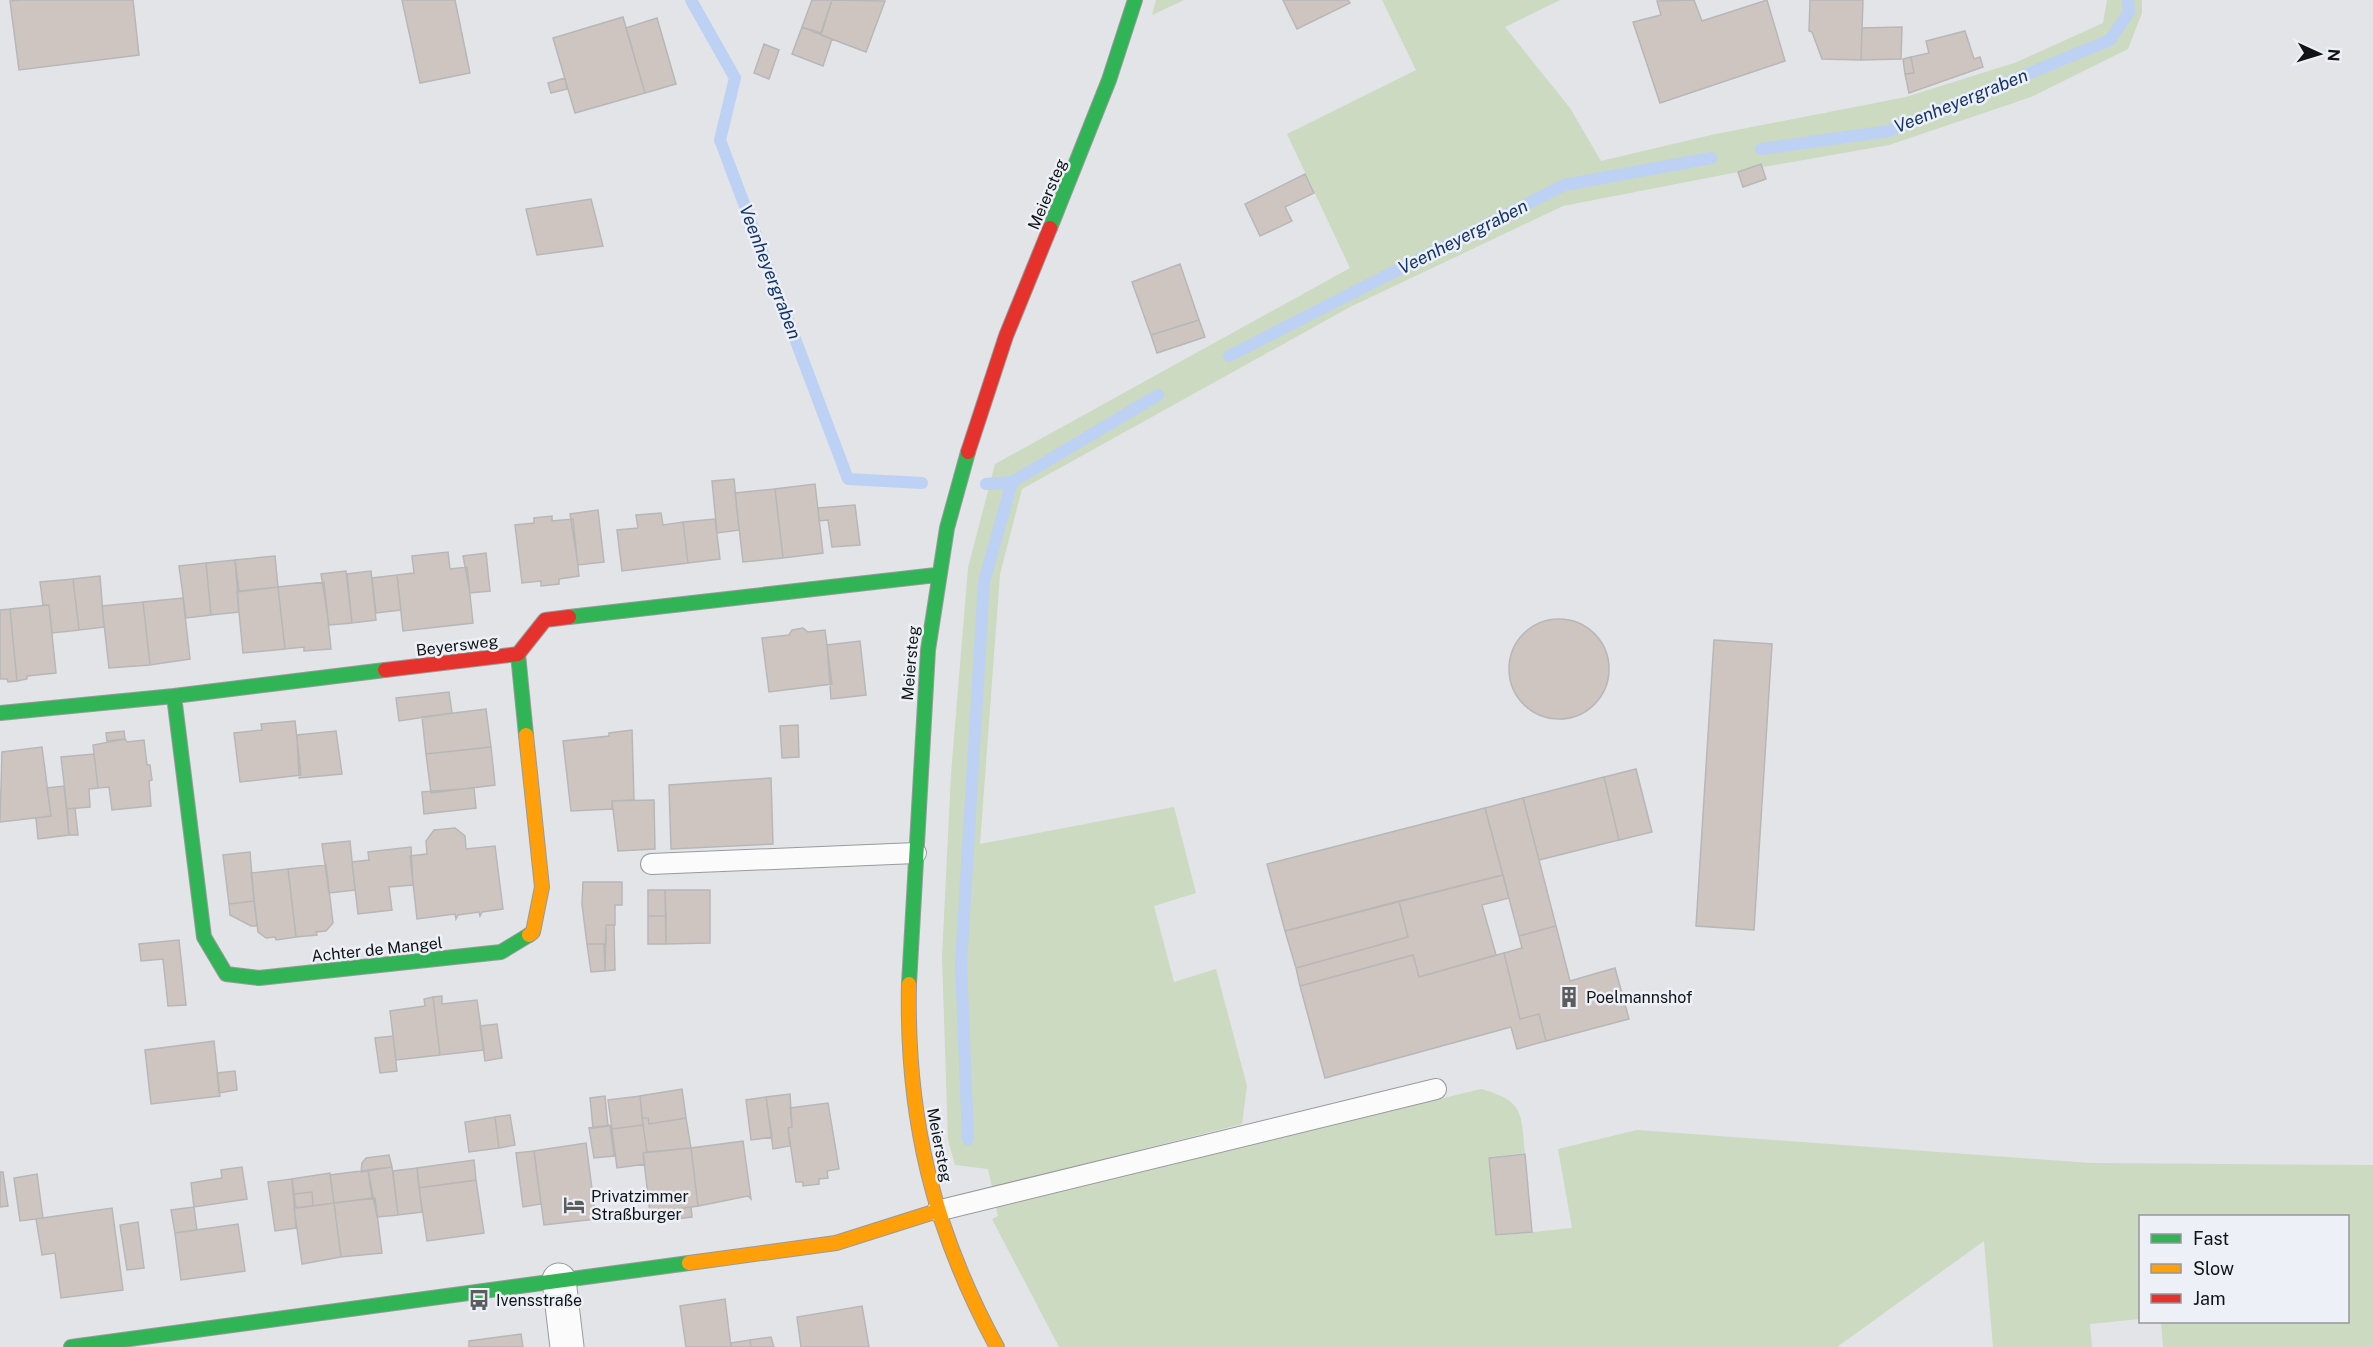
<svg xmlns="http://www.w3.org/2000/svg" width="2373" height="1347" font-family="'Public Sans',sans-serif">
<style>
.green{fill:#cbdac0}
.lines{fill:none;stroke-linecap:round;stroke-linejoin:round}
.stream{stroke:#bcd1f3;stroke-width:12}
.building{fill:#cec5c0;stroke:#b7b7b8;stroke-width:1.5}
.lane-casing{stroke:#999a9c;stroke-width:22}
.street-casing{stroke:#999a9c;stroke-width:35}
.fast-casing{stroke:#999a9c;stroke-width:16}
.slow-casing{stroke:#999a9c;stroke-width:16}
.jam-casing{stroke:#999a9c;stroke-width:16}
.lane{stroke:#fbfbfb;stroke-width:20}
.street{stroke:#fbfbfb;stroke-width:33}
.fast{stroke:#30b455;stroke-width:14}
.slow{stroke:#ff9f0a;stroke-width:14}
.jam{stroke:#e5322d;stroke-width:14}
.labels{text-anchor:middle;stroke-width:5;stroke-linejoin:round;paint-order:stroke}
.street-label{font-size:16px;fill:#111315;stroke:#edf1f7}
.poi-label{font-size:16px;fill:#111315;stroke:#edf1f7;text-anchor:start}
.water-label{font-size:18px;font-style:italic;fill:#14346b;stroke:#edf1f7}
</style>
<rect width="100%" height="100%" fill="#e2e4e7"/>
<!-- green -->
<path class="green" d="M1156 0H1184L1152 15Z
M1382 0H1560L1505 27 1570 108 1601 161 1711 135 1906 97 2017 62 2103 23 2107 0H2142V13L2128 49 2031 97 1889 145 1763 167 1761 163 1738 172 1563 206 1350 307 1022 489 1000 574 980 844 1174 807 1196 893 1154 906 1174 982 1216 969 1247 1086 1242 1124 992 1187 988 1169 955 1165 948 1140 942 957 951 774 968 568 995 464 1350 268 1287 134 1416 70Z
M1481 1089C1524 1101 1521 1112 1525 1153L1488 1157 1496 1236 1572 1228 1558 1149 1637 1130 2090 1163 2373 1165V1347H2163L2161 1322H2348V1216H2140V1319L2090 1324 2092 1347H1993L1984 1241 1837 1347H1059L992 1219 998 1216 996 1207Z"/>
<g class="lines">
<!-- stream -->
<path class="stream" d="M691 0 735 78 720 140 848 479 922 483
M1761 149 1889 131 2110 40 2129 12 2128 0
M1229 356 1564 185 1711 158
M986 484 1012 482 1158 395
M968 1139 961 964 984 582 1012 482"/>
</g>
<!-- building -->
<path class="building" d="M20 0H133L139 55 19 70 10 1Z
M402 0H455L470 73 420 83Z
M812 0H832L821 33 802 27Z
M832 0 885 1 866 52 821 35Z
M1283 0H1348L1350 3 1297 29Z
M1694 0 1702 21 1767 0 1785 61 1660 103 1633 22 1661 15 1657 1Z
M1810 0H1863L1861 60 1822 59 1812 32 1809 31Z
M623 17 645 93 575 113 553 38Z
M657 18 676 84 645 93 626 28Z
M802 27 832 39 823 66 792 54Z
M1902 27 1901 59 1861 60 1862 28Z
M1965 31 1974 59 1980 57 1983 67 1909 93 1905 74 1914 73 1911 57 1929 53 1926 41Z
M764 44 779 50 769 79 754 73Z
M1911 57 1914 73 1905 74 1903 59Z
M565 78 567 89 551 93 548 83Z
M1761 164 1766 179 1743 187 1738 172Z
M1305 174 1314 193 1285 207 1292 221 1260 236 1245 204Z
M591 199 603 246 537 255 526 209Z
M1180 264 1199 320 1151 335 1132 282Z
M1199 320 1205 337 1157 353 1151 335Z
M734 479 739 530 717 533 712 481Z
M815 484 823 553 783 558 775 489Z
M775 489 783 558 743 562 735 493Z
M855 505 860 545 832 547 828 520 819 521 818 508Z
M598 510 604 562 578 565 570 514Z
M661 513 663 525 683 522 688 563 622 571 617 530 638 528 636 515Z
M552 516V521L573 519 579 576 559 579V584L541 586V581L522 583 515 525 534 523V518Z
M715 519 720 559 688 563 683 522Z
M448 552 450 569 467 567 473 623 403 631 397 575 414 573 412 556Z
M486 553 490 591 470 593 463 556Z
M275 556 278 587 239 591 235 560Z
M235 560 239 612 211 615 206 563Z
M206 563 211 615 186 618 179 566Z
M346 571 352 623 329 625 321 574Z
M371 571 376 620 352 623 347 574Z
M397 575 401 610 376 613 372 578Z
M100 576 104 627 79 630 73 579Z
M73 579 79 630 52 633 49 605H43L40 582Z
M324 582 331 649 304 651V647L285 649 278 587Z
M278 587 285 649 243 653 237 592Z
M183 598 190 659 150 665 143 602Z
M143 602 150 665 109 668 102 606Z
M49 605 56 673 27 676V679L17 681 10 609Z
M10 609 17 681 8 682 7 679H0V610Z
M1509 669a50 50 0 1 1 100 0a50 50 0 1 1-100 0Z
M803 628 808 632 825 630 832 684 769 692 762 638 789 635 792 630Z
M1714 640 1772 644 1754 930 1696 926Z
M860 641 866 695 831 699 827 645Z
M449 692 452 713 399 721 396 698Z
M486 709 491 747 426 754 422 717Z
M295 721 301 775 240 782 234 733 262 730 261 724Z
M798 725 799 757 782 758 780 726Z
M632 730 634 800 612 801V809L571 811 563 741 609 736V733Z
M124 731 125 739 107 741 106 733Z
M336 731 342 774 299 778 297 735Z
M125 739 127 742 144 740 147 765H150L152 780 149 781 151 806 112 810 109 787 98 788 93 745Z
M42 747 51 816 0 822 2 752Z
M491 747 495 785 431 793 426 754Z
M94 754 98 788 89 789 90 807 67 809 61 757Z
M1636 769 1652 832 1619 840 1604 777Z
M1604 777 1619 840 1539 860 1523 798Z
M771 778 773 844 671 849 669 785Z
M64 786 69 835 38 839 36 818 51 816 47 788Z
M474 788 476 808 424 814 422 792Z
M1523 798 1556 926 1519 936 1485 808Z
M654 800 655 849 618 851 612 801Z
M75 808 78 835H69L67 809Z
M1485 808 1503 875 1285 931 1267 864Z
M455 828 465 836 466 849 495 846 503 909 482 912 480 916 479 912 458 915 456 919 455 914 417 919 410 856 427 854 426 841 434 830Z
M350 841 355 890 329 893 322 844Z
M411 847 413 885 389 887 392 910 358 914 352 862 369 860 368 852Z
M250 852 254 901 229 904 223 855Z
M326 865 333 923 326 931 316 932 317 935 296 937 288 869Z
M288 869 296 937 276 940 275 937 266 938 258 932 251 873Z
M1503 875 1509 898 1482 905 1496 955 1419 977 1413 955 1300 986 1296 968 1408 937 1399 901Z
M583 882H622V905H615V925H606V944H587L582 904Z
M648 890H665L666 916H648Z
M665 890H710V943L666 944Z
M254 901 257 926H251L230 915 229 904Z
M1399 901 1408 937 1296 968 1285 931Z
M648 916H666V944H648Z
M606 925H614L615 970 605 971Z
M1556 926 1570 981 1615 968 1629 1019 1546 1041 1539 1014 1520 1019 1504 953 1522 948 1519 936Z
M179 940 186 1005 168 1006 163 959 141 961 139 944Z
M587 944H604L605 971 591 972Z
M1504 953 1520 1019 1539 1014 1546 1041 1517 1049 1511 1027 1325 1078 1300 986 1413 955 1419 977Z
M442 996V1004L477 1000 484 1050 440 1055 433 997Z
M433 997 440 1055 396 1060 390 1011 425 1006 424 999Z
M497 1024 502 1058 485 1061 480 1026Z
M393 1036 397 1071 380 1073 375 1038Z
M214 1041 220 1096 151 1104 145 1050Z
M235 1071 237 1090 219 1093 217 1073Z
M682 1089 686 1118 649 1124 648 1118H642L640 1096Z
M790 1094 792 1127 788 1128 790 1146 773 1149 766 1097Z
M605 1096 608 1126 593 1128 590 1098Z
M640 1096 643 1125 612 1129 608 1100Z
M766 1097 772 1137 751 1140 746 1100Z
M828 1103 839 1169 827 1171 828 1178 819 1179V1184L803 1186V1182H796L788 1128 792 1127 790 1108Z
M510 1115 515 1145 499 1148 495 1117Z
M495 1117 499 1148 469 1152 465 1122Z
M642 1118H648L649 1124 686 1118 691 1148 647 1152Z
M610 1125 614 1156 594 1158 589 1128Z
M643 1125 647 1152 643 1153 645 1164 617 1168 612 1129Z
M743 1141 751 1199 748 1196 698 1206 691 1148Z
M586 1143 596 1219 544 1225 534 1151Z
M691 1148 698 1206 650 1213 643 1153Z
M534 1151 541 1204 523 1207 516 1153Z
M1525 1154 1532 1232 1496 1235 1489 1158Z
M389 1155 392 1167 361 1172 362 1163 366 1158Z
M474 1160 476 1180 419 1188 417 1168Z
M242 1167 247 1199 194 1207 191 1183 222 1178 221 1170Z
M392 1167 398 1215 377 1217 368 1170Z
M417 1168 422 1212 398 1215 393 1171Z
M368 1170 372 1198 334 1203 330 1175Z
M0 1172H3L8 1206 0 1207Z
M330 1173 334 1203 313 1206 312 1192 294 1194 292 1179Z
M37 1174 43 1218 20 1221 14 1178Z
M292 1179 296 1228 275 1231 268 1182Z
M476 1180 484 1233 427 1241 419 1188Z
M312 1192 313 1206 296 1208 294 1194Z
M375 1198 382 1253 341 1257 334 1203Z
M334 1203 341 1257 302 1264 294 1208Z
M194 1207 197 1230 175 1233 171 1210Z
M691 1207 692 1217 677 1219 675 1210Z
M112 1208 123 1290 61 1298 55 1253 42 1255 36 1219Z
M138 1222 144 1268 127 1270 120 1225Z
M238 1224 245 1271 181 1280 175 1233Z
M725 1299 731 1347H686L680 1306Z
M862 1306 869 1347H801L797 1317Z
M521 1334 523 1347H469V1341Z
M771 1337 774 1347H751L750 1340Z
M750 1340 751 1347H731V1343Z"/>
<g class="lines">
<defs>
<path id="lane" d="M651 864 916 853
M937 1211 1436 1089"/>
<path id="street" d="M559 1280 567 1347"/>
<path id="fast" d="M1050 228 1109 80 1135 0
M569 617 936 575
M518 654 526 735
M174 696 204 937 226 974 259 978 501 952 529 935
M0 713 174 696 385 670
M909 984 928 650 947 528 968 452
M71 1347 689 1263"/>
<path id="slow" d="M526 735 542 887 533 932 529 935
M909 984C906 1117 933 1230 997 1347
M689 1263 836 1243 937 1211"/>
<path id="jam" d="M968 452 1006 336 1050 228
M385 670 518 654 545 620 569 617"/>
</defs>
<!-- lane casing -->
<use href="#lane" class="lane-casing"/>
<!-- street casing -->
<use href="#street" class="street-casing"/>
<!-- fast casing -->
<use href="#fast" class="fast-casing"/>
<!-- slow casing -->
<use href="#slow" class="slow-casing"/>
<!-- jam casing -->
<use href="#jam" class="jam-casing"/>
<!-- lane -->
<use href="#lane" class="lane"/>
<!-- street -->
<use href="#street" class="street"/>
<!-- fast -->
<use href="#fast" class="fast"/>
<!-- slow -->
<use href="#slow" class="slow"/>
<!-- jam -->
<use href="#jam" class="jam"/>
</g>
<!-- icons -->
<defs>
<symbol id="building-bare" viewBox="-9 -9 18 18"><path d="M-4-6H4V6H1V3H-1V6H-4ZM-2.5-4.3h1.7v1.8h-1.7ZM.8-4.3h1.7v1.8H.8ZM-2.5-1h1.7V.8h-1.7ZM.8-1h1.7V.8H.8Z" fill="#5a5c5e" stroke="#edf1f7" stroke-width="2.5" paint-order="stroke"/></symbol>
<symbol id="hotel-bare" viewBox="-9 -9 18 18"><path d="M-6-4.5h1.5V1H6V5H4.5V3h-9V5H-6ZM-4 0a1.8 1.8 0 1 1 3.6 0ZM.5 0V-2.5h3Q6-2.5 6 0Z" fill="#5a5c5e" stroke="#edf1f7" stroke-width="2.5" paint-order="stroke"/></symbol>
<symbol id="bus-bare" viewBox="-9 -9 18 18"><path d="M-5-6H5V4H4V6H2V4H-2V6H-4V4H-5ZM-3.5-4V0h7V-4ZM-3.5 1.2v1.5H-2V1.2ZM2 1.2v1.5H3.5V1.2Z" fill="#5a5c5e" stroke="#edf1f7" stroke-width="2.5" paint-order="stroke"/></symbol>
</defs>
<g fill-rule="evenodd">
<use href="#building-bare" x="1554" y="982" width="30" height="30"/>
<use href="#hotel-bare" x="559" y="1190" width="30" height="30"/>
<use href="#bus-bare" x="464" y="1285" width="30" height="30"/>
</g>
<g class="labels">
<!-- street labels -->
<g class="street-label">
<text transform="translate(1047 194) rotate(-67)" y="6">Meiersteg</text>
<text transform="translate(457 645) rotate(-7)" y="6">Beyersweg</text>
<text transform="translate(910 663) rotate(-85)" y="6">Meiersteg</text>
<text transform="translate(377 949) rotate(-6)" y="6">Achter de Mangel</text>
<text transform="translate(940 1145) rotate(79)" y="6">Meiersteg</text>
</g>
<!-- poi labels -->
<g class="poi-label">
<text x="1586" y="1003">Poelmannshof</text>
<text x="591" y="1202">Privatzimmer<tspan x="591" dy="18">Straßburger</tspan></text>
<text x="496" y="1306">Ivensstraße</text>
</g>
<!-- water labels -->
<g class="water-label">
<text transform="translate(1961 101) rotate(-22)" y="6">Veenheyergraben</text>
<text transform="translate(1463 237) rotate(-27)" y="6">Veenheyergraben</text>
<text transform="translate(770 272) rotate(69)" y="6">Veenheyergraben</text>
</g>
</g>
<!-- legend -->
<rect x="2139" y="1215" width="210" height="108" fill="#edf1f7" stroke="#95989d" stroke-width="1.5"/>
<rect x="2151" y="1234" width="30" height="9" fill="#30b455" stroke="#95989d" stroke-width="1.5"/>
<text x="2193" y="1245" font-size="18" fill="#111315">Fast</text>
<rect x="2151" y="1264" width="30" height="9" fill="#ff9f0a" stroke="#95989d" stroke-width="1.5"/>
<text x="2193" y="1275" font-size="18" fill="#111315">Slow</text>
<rect x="2151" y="1294" width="30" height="9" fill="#e5322d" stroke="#95989d" stroke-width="1.5"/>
<text x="2193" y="1305" font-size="18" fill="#111315">Jam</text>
<!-- north arrow -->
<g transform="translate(2319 54) rotate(94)" stroke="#edf1f7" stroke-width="4.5" paint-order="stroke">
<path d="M0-4.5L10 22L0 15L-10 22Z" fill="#111315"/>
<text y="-9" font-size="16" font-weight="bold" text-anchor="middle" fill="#111315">N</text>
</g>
</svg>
